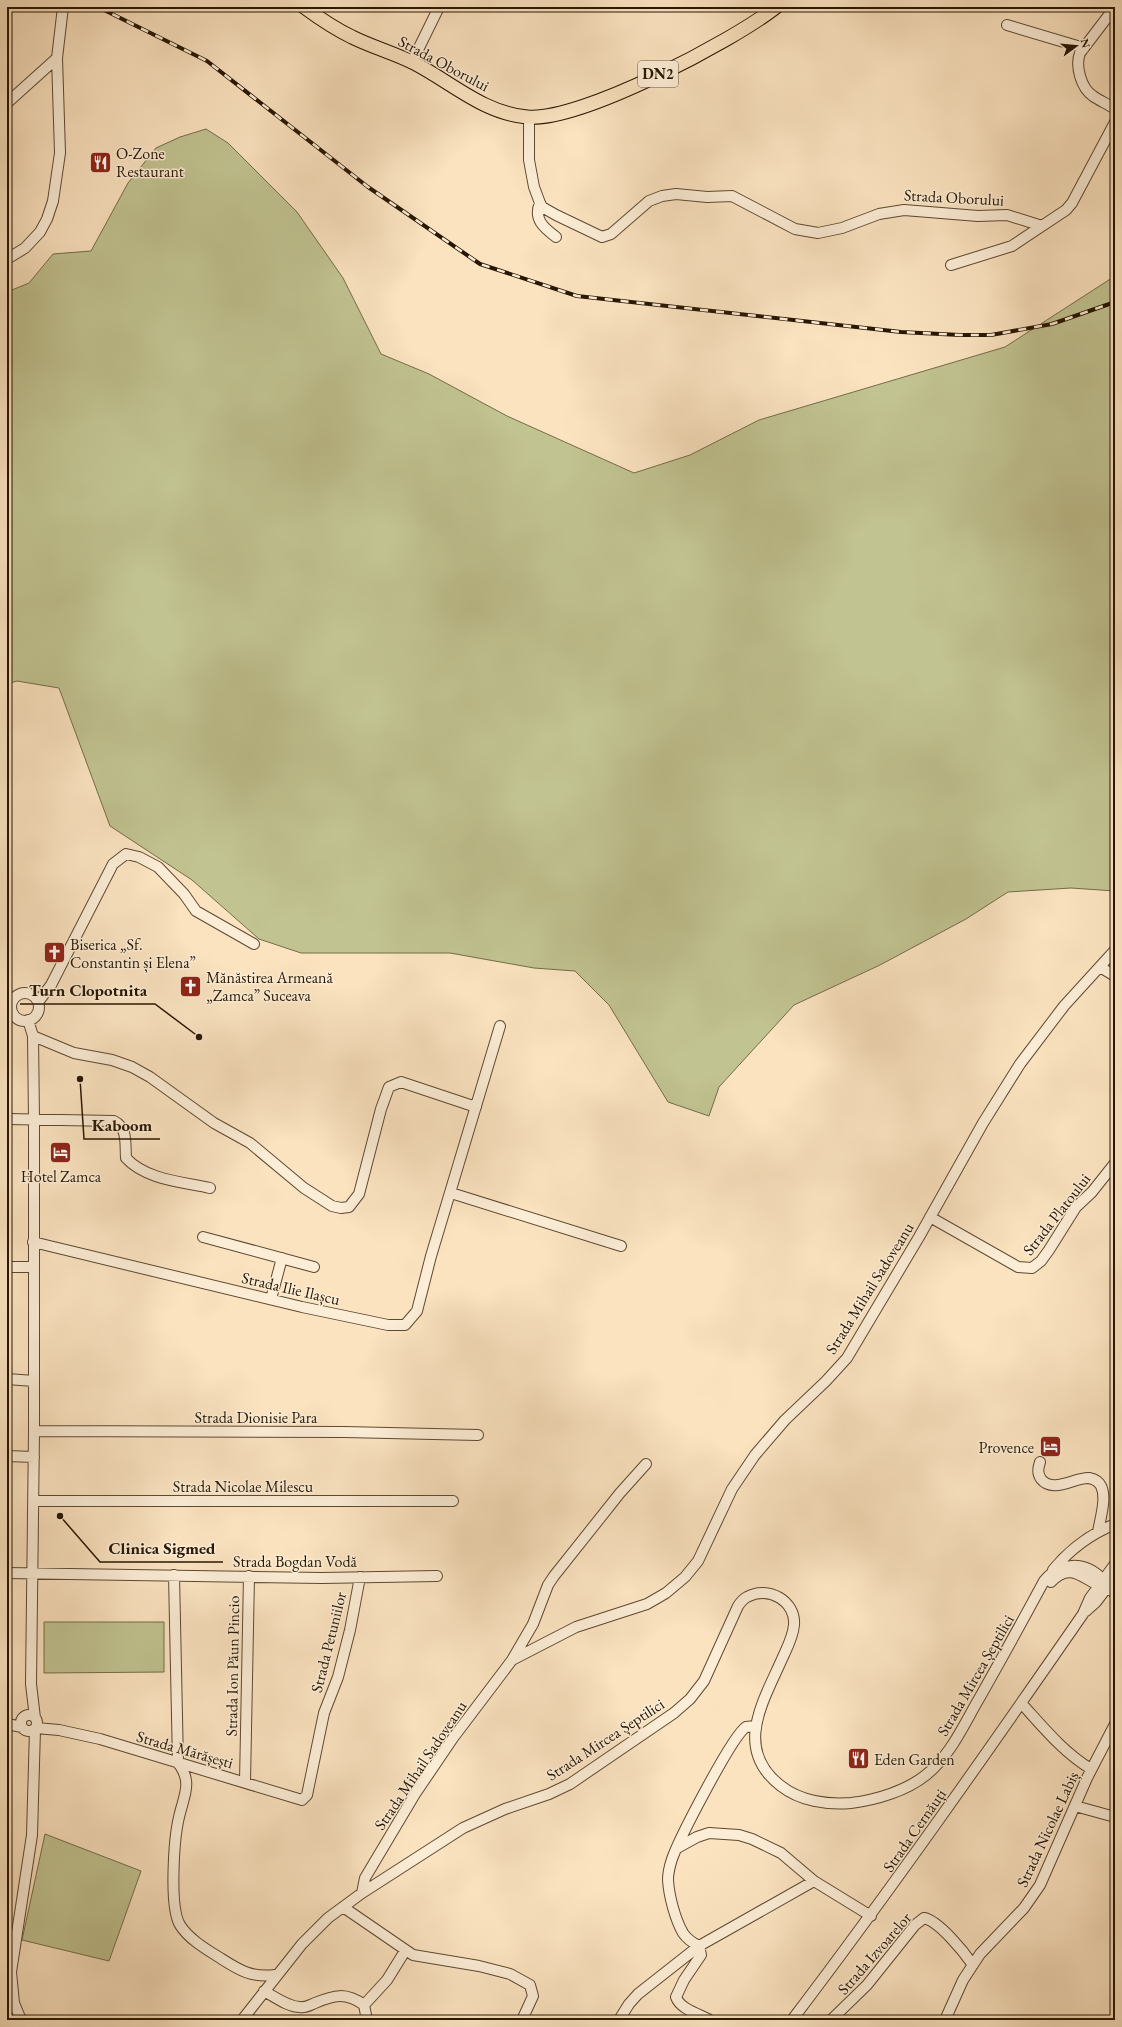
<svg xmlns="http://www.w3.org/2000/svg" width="1122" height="2027" font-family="'EB Garamond',serif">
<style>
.green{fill:#c1c391;stroke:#746c4a}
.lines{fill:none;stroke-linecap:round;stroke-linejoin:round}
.minor-casing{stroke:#5d4932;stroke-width:12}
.major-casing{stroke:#281602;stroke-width:15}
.minor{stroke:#fcedd6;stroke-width:10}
.major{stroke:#fbe3c0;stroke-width:13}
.rail-casing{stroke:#281602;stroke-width:4}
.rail{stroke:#fcedd6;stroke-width:2.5;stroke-dasharray:8;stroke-linecap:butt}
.labels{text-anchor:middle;stroke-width:3;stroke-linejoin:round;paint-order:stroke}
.shield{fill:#fcedd6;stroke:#685642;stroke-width:1}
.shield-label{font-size:15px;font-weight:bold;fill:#281602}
.street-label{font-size:16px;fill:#281602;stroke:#fcedd6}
.poi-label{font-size:16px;fill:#281602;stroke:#fcedd6;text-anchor:start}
.leader{fill:none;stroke:#281602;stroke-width:1.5}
.callout-dot{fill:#281602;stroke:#fcedd6;stroke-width:1.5}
.callout-label{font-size:17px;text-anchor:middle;font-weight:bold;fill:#281602;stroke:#fcedd6;stroke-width:3;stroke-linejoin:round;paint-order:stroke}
</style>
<rect width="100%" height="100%" fill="#fbe3c0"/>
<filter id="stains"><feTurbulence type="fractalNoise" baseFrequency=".005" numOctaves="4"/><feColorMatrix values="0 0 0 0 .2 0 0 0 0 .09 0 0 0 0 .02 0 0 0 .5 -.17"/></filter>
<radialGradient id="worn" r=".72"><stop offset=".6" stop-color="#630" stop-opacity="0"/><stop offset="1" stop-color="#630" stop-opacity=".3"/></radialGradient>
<!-- green -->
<path class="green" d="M206 129 228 143 297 212 343 278 381 354 429 374 507 416 634 473 690 455 759 420 1005 347 1115 276V891L1071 888 1008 892 966 919 880 965 794 1005 719 1087 709 1116 668 1102 609 1005 575 971 534 968 450 953H301L259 939 192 880 110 826 59 688 17 681 7 684V292L29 283 53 254 91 251 128 183 156 148 180 137Z
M44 1622H164V1672L44 1673Z
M45 1834 141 1871 109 1961 22 1940Z"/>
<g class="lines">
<defs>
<path id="minor" d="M1115 7 1080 53C1075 66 1081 88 1093 96 1100 101 1108 104 1115 109
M1007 25 1084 48
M412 62 439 7
M7 103 57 58
M529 117V160L534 187 540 203 542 207 556 215 602 237 611 234 649 201 662 196 676 194 707 197 732 196 795 229 818 233 842 228 879 214 904 210 978 216 1007 215 1042 226
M540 203C533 219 544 228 556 237
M7 259 25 248 40 232 47 219 53 201 60 153 57 58 63 7
M951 265 1012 246 1066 210 1072 203 1115 122
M1100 967 1115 976
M11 1007a14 14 0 1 1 28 0a14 14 0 1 1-28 0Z
M38 1002 51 985 113 864 126 854 139 857 158 867 184 894 196 911 254 944
M28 1020 33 1036 34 1120V1431L31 1684 35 1718
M33 1036 74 1053 112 1060 132 1067 150 1077 214 1123 250 1143 304 1188 332 1206 341 1208 349 1207 359 1194 381 1109 389 1087 401 1082 476 1107
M7 1119 114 1121C128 1128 125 1144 126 1158 146 1180 183 1182 210 1188
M451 1193 621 1246
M930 1217 1018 1267 1032 1268 1041 1261 1049 1250 1076 1207 1092 1192 1115 1163
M203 1237 314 1267
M33 1242 302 1307 388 1325H405L417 1311 431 1256 500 1026
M7 1267H33
M271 1299 282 1258
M7 1379 34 1381
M34 1431 344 1432 478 1435
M7 1456 34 1457
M1040 1462C1038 1468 1037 1473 1041 1479 1053 1494 1075 1477 1089 1478 1094 1479 1099 1482 1101 1486 1107 1498 1100 1519 1098 1532
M34 1501H453
M1053 1570C1070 1549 1091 1534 1115 1524
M7 1573 322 1578 437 1576
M174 1575 178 1763
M1051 1582C1072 1559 1086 1583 1104 1587
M1086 1611 1096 1602 1115 1577
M512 1660 576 1627 647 1604 666 1593 685 1577 698 1561 732 1489 755 1455 785 1420 826 1381 847 1358 919 1237 983 1123 1020 1064 1064 1006 1115 950
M1022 1704C1043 1727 1064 1753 1091 1769
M21 1723a8 8 0 1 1 16 0a8 8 0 1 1-16 0Z
M7 1724 22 1727
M36 1728 59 1730 100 1739 302 1800 307 1795 324 1713 338 1677 350 1630 360 1577
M178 1763C193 1782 184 1795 179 1817 174 1838 169 1907 180 1925 188 1938 204 1948 217 1956 238 1969 249 1978 275 1975
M245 1782 249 1576
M1075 1806 1115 1817
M677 1848 697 1837 709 1833 739 1835 752 1839 781 1853 814 1881 871 1916
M362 1893 365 1878 415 1794 453 1738 512 1660 533 1624 548 1585 554 1576 620 1493 646 1464
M343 1907 413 1955 479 1966 510 1974 530 1985 533 1996 522 2020
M699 1946C693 1943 687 1939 683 1933 675 1919 669 1896 668 1880 668 1874 670 1865 672 1859 679 1839 732 1736 746 1727L755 1726
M699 1946 701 1955 684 1980 676 1997C680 2009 699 2014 710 2020
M264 1991C275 1997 288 2007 300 2007 306 2008 310 2005 315 2003 334 1995 346 1992 364 2005L367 2020
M9 2001 14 2003 21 2020
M14 2003 11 1972 32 1835 35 1729
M364 2005 387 1980 405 1951
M242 2020 302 1944 328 1918 362 1893 463 1828 505 1809 549 1794 570 1784 674 1713 690 1699 704 1681 738 1606C740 1603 743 1599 747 1597 768 1585 796 1601 794 1625 793 1637 787 1648 782 1659 763 1702 733 1749 781 1786 800 1801 827 1805 851 1803 876 1800 906 1791 926 1775 951 1755 964 1724 980 1697 1002 1658 1023 1620 1044 1581 1059 1562 1085 1560 1103 1580 1107 1585 1110 1589 1115 1594
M619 2020 629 2004 638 1994 699 1946 814 1881
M792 2020C893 1887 988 1751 1083 1614L1090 1598 1115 1564
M831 2020 867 1985 915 1925 924 1918C939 1921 964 1952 973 1965
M945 2020 963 1980 980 1954 1024 1908 1040 1885 1087 1778 1115 1724"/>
<path id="major" d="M304 7C319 18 335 29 352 37 372 47 394 53 414 63 451 82 483 113 527 117 580 122 733 41 776 7"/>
</defs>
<!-- minor casing -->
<use href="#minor" class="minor-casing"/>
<!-- major casing -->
<use href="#major" class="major-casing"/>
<!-- minor -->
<use href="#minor" class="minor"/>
<!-- major -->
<use href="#major" class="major"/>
<defs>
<path id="rail" d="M98 7 207 61 368 187 480 264 577 296 901 332 960 335H991L1052 324 1115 302"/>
</defs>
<!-- rail casing -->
<use href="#rail" class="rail-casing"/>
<!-- rail -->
<use href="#rail" class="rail"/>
</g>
<!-- icons -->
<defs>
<symbol id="restaurant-square" viewBox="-11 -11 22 22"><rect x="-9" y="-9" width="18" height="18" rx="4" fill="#8f2418" stroke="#fcedd6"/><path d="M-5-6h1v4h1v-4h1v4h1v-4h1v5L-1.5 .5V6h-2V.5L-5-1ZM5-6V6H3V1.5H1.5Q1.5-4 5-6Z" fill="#fff"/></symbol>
<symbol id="church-square" viewBox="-11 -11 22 22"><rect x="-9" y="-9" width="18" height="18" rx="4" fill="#8f2418" stroke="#fcedd6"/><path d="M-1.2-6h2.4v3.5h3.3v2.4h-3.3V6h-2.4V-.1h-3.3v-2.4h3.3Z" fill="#fff"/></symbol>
<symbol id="hotel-square" viewBox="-11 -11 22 22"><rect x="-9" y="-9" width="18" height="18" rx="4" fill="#8f2418" stroke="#fcedd6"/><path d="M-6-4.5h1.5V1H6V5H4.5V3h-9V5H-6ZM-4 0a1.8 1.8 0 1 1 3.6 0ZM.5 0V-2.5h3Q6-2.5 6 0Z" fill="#fff"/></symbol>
</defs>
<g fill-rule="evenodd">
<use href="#restaurant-square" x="88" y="150" width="25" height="25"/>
<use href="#church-square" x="42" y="940" width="25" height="25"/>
<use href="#church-square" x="178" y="974" width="25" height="25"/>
<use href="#hotel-square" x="48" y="1140" width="25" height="25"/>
<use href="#hotel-square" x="1038" y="1434" width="25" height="25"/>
<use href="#restaurant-square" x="846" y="1746" width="25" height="25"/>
</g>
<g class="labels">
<!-- shield labels -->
<rect class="shield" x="638" y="61" width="40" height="26" rx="3"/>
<g class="shield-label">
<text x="658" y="79">DN2</text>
</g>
<!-- street labels -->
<g class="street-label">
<text transform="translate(444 63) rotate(28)" y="6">Strada Oborului</text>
<text transform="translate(954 197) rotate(3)" y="6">Strada Oborului</text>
<text transform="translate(1056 1214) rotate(-52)" y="6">Strada Platoului</text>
<text transform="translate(291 1288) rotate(13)" y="6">Strada Ilie Ilașcu</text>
<text transform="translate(869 1288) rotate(-58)" y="6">Strada Mihail Sadoveanu</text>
<text x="256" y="1423">Strada Dionisie Para</text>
<text x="243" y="1492">Strada Nicolae Milescu</text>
<text x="295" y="1567">Strada Bogdan Vodă</text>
<text transform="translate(328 1642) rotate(-76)" y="6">Strada Petuniilor</text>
<text transform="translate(232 1666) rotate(-89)" y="6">Strada Ion Păun Pincio</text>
<text transform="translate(975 1675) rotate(-60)" y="6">Strada Mircea Șeptilici</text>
<text transform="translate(605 1739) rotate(-33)" y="6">Strada Mircea Șeptilici</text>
<text transform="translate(185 1749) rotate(16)" y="6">Strada Mărășești</text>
<text transform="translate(420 1765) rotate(-56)" y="6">Strada Mihail Sadoveanu</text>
<text transform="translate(1047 1829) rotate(-65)" y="6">Strada Nicolae Labiș</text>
<text transform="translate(914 1830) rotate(-55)" y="6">Strada Cernăuți</text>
<text transform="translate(874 1953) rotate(-49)" y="6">Strada Izvoarelor</text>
</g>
<!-- poi labels -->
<g class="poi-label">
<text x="116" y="159">O-Zone<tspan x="116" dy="18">Restaurant</tspan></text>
<text x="70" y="950">Biserica „Sf.<tspan x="70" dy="18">Constantin și Elena”</tspan></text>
<text x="206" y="983">Mănăstirea Armeană<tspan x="206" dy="18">„Zamca” Suceava</tspan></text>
<text x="61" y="1182" text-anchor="middle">Hotel Zamca</text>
<text x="1034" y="1453" text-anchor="end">Provence</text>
<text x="874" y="1765">Eden Garden</text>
</g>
</g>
<!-- callouts -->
<path class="leader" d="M199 1037L155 1004H20M80 1079L84 1139H160M60 1516L100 1562H223"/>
<g class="callout-dot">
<circle cx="199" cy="1037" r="4"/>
<circle cx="80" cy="1079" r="4"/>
<circle cx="60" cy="1516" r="4"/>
</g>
<g class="callout-label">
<text x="88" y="996">Turn Clopotnita</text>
<text x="122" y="1131">Kaboom</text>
<text x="162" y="1554">Clinica Sigmed</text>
</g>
<!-- margin -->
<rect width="1122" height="2027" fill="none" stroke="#fbe3c0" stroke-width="24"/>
<rect x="8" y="8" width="1106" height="2011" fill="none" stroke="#281602" stroke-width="2"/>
<rect x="12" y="12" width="1098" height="2003" fill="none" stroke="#281602"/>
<!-- north arrow -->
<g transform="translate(1076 46) rotate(74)" stroke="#fcedd6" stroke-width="3" paint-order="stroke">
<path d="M0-3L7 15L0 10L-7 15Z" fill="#281602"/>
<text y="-6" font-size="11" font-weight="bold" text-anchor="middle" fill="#281602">N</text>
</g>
<rect width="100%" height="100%" filter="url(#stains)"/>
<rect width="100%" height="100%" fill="url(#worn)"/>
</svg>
